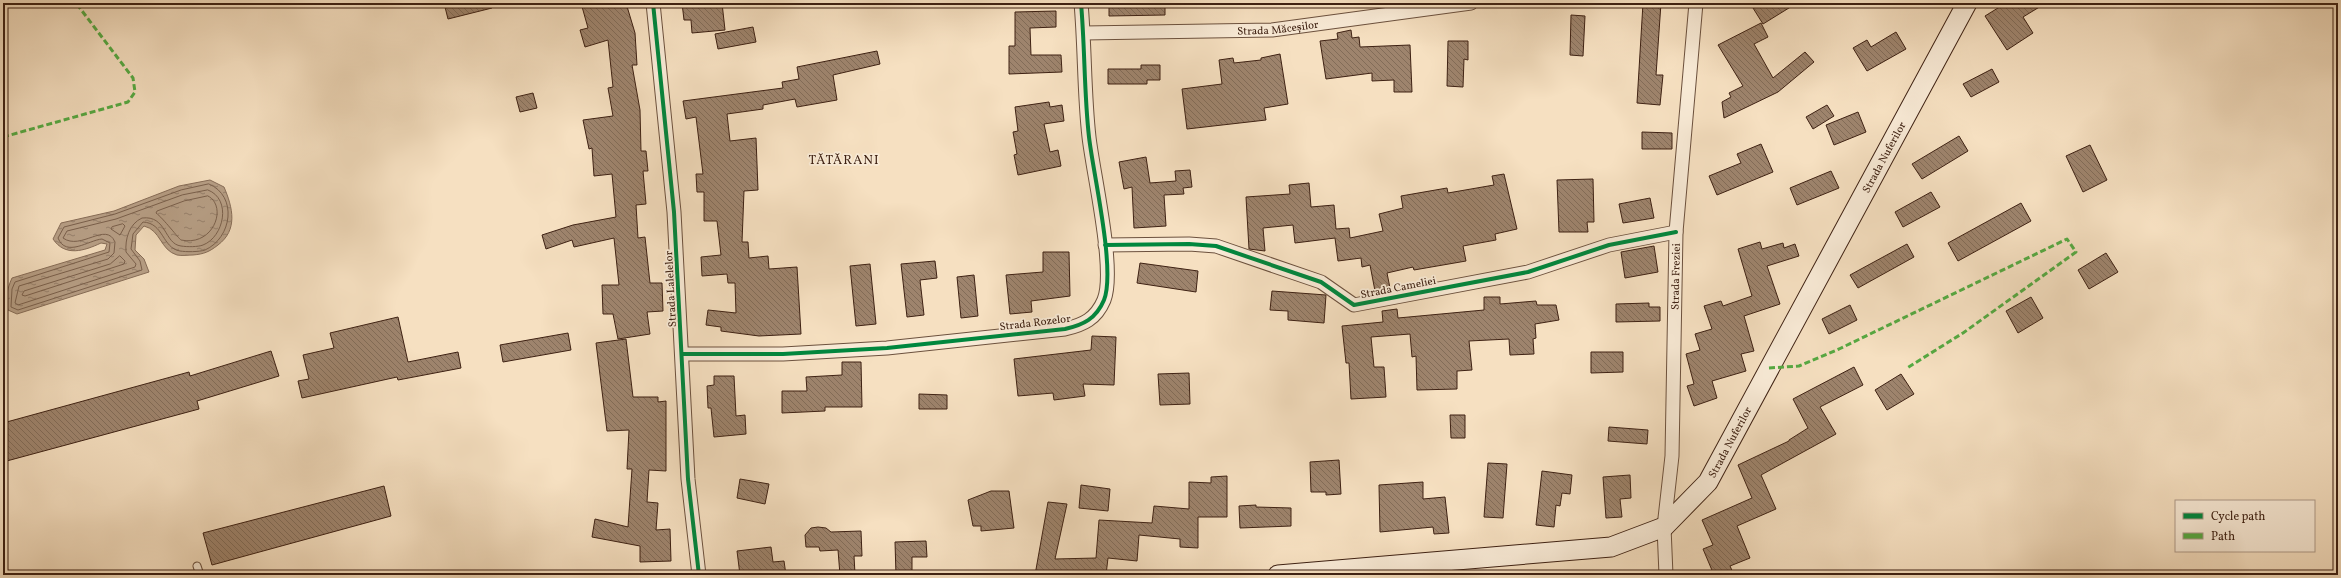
<svg xmlns="http://www.w3.org/2000/svg" width="2341" height="578" font-family="Vollkorn,serif">
<style>
.water{fill:url(#water-ripples);stroke:#876d58}
.lines{fill:none;stroke-linecap:round;stroke-linejoin:round}
.shore{stroke:#7a604c;stroke-width:1}
.building{fill:url(#building-back-hatch);stroke:#3e2113}
.lane-casing{stroke:#6c513e;stroke-width:9}
.street-casing{stroke:#6c513e;stroke-width:15}
.secondary-casing{stroke:#3e2113;stroke-width:21}
.lane{stroke:#f9ebd7;stroke-width:7}
.street{stroke:#f9ebd7;stroke-width:13}
.secondary{stroke:#f9ebd7;stroke-width:19}
.quiet{stroke:#55aa42;stroke-width:3;stroke-dasharray:6 3;stroke-linecap:butt}
.cycleway-casing{stroke:#f9ebd7;stroke-width:6}
.cycleway{stroke:#00873e;stroke-width:4}
.labels{text-anchor:middle;stroke-width:3.5;stroke-linejoin:round;paint-order:stroke}
.street-label{font-size:11px;fill:#3e2113;stroke:#f9ebd7}
.quarter-label{font-size:13px;letter-spacing:1px;fill:#3e2113;stroke:#f9ebd7}
</style>
<defs>
<pattern id="water-ripples" width="26" height="14" patternUnits="userSpaceOnUse"><rect width="26" height="14" fill="#b79f86"/><path d="M2 4q2-2 4 0t4 0M15 11q2-2 4 0t4 0" fill="none" stroke="#96816c"/></pattern>
<pattern id="building-back-hatch" width="6" height="6" patternUnits="userSpaceOnUse"><rect width="6" height="6" fill="#9e846d"/><path d="M-1 5l2 2M0 0l6 6M5-1l2 2" fill="none" stroke="#826c58"/></pattern>
</defs>
<rect width="100%" height="100%" fill="#f6e0c1"/>
<filter id="stains"><feTurbulence type="fractalNoise" baseFrequency=".005" numOctaves="4"/><feColorMatrix values="0 0 0 0 .2 0 0 0 0 .09 0 0 0 0 .02 0 0 0 .5 -.17"/></filter>
<radialGradient id="worn" r=".72"><stop offset=".6" stop-color="#630" stop-opacity="0"/><stop offset="1" stop-color="#630" stop-opacity=".3"/></radialGradient>
<!-- water -->
<path class="water" d="M210 180 224 187C233 208 238 230 218 245 209 252 204 254 193 255 188 255 182 256 177 255 160 250 161 230 144 226L136 235 135 250 144 259 149 272 17 314 8 310C5 299 7 289 12 278L105 250 107 244 101 243C84 251 65 257 53 239L61 223 114 211 179 186Z"/>
<g class="lines">
<!-- shore -->
<path class="shore" d="M209 184C238 196 232 238 205 250 199 252 186 252 180 251 162 248 164 223 143 222L133 234 131 249 140 261 142 270 18 310 11 307 12 289 15 282 109 252 110 243 102 239C89 240 66 258 58 238L64 227 115 214 181 190Z
M208 190C232 199 224 237 203 245 198 247 187 247 181 246 164 244 167 215 142 218 129 224 125 239 126 252L136 264 135 267 18 305 15 303 19 286 108 259 114 253 115 242C106 221 81 251 63 238L67 231 116 219 182 195Z
M208 196C228 206 214 247 181 240 179 239 163 218 156 213L157 211 184 201Z
M123 224 125 226 120 235 111 229 112 227Z
M120 256 125 261 124 264 25 296 22 295 24 291 110 264Z"/>
</g>
<!-- building -->
<path class="building" d="M444 3H492V8L448 19Z
M581 3H626L635 33 637 65H632L640 110 641 151H646L648 171H643L646 204 636 205 638 238 645 237 650 283H662L663 311 647 312 650 334 618 339 613 314H603L602 285H619L614 238 574 247 572 240 546 249 542 235 573 225 616 217 612 174 594 176 592 148 589 149 583 120 613 116 608 88 613 87 608 40 585 47 580 30 588 28Z
M682 3H722L725 30 692 33 691 20H684Z
M1109 3H1165V15L1109 16Z
M1643 3H1661L1656 75H1663L1660 105 1637 103Z
M1761 3H1797L1763 24 1753 8Z
M2006 3H2046L2023 17 2033 33 2007 50 1985 16Z
M1056 11V27L1030 28 1031 55H1061L1062 72 1009 74V46H1015V12Z
M1571 15 1585 16 1583 56 1570 55Z
M1761 23 1768 37 1754 44 1773 78 1805 52 1814 62 1778 92 1724 118 1722 102 1731 97 1729 93 1743 86 1718 45Z
M753 27 756 42 718 49 715 34Z
M1351 30 1352 38 1359 37 1360 47 1410 45 1412 92H1394V80L1372 81V73L1326 79 1320 41 1338 39 1337 33Z
M1896 32 1906 49 1867 71 1853 48 1867 40 1871 47Z
M1448 41H1468V60L1464 59 1463 87 1447 86Z
M877 51 880 64 833 75 837 100 797 107 795 99 763 105V109L727 114 730 141 756 138 758 190 744 191 742 242H748L749 258 768 256 769 269 797 267 801 334 759 336 721 331V327L706 325 708 310 736 313 735 283H728L727 274 702 276 701 257 721 255 717 221H704V192H697L696 174H703L696 117 686 119 683 101 783 88 782 82 799 79 797 67Z
M1280 54 1288 104 1264 108 1266 120 1187 129 1182 89 1222 84 1219 60 1233 58 1234 63 1261 60V58Z
M1141 65H1160V80H1147V84H1108V69H1141Z
M1992 69 1999 82 1971 97 1963 84Z
M533 93 537 108 520 112 516 97Z
M1049 102 1050 107 1062 105 1064 121 1044 124 1050 152 1058 150 1061 166 1018 175 1014 155 1017 154 1013 132 1018 131 1015 107Z
M1827 105 1834 116 1813 129 1806 117Z
M1858 112 1866 132 1834 145 1826 125Z
M1642 132 1672 133V149H1642Z
M1959 136 1968 151 1922 179 1912 164Z
M1761 144 1773 172 1717 195 1709 176 1741 163 1737 154Z
M2090 145 2107 180 2083 192 2066 156Z
M1146 157 1150 183 1176 181 1175 171 1190 170 1192 187 1183 188 1184 194 1164 195 1166 226 1134 228 1132 187 1124 189 1119 162Z
M1831 171 1839 188 1797 205 1790 188Z
M1504 174 1517 229 1495 234 1496 240 1463 246 1466 261 1414 270 1413 267 1387 273 1390 288 1375 291 1370 265 1362 267 1361 258 1338 261 1335 238 1295 243 1293 225 1263 228 1265 251 1249 249 1246 197 1290 194 1289 185 1309 183 1311 207 1334 205 1336 229 1349 228 1350 238 1383 231 1379 214 1403 208 1401 196 1447 188 1448 193 1494 185 1492 176Z
M1593 179 1594 222H1587L1588 232H1559L1557 180Z
M1931 192 1940 207 1903 227 1895 212Z
M1650 198 1654 218 1623 223 1619 204Z
M2021 203 2031 221 1958 261 1948 243Z
M1760 242 1762 249 1783 243 1784 248 1795 244 1799 256 1767 266 1780 304 1744 316 1754 351 1741 354 1746 371 1712 381 1717 398 1694 406 1687 386 1694 384 1686 354 1700 350 1695 334 1712 329 1704 306 1721 301 1723 306 1752 296 1738 249Z
M1907 244 1914 257 1858 288 1850 275Z
M1654 246 1658 272 1625 278 1621 252Z
M1043 252H1069L1070 296 1031 301 1032 312 1010 314 1006 275 1043 272Z
M2106 253 2118 272 2089 289 2078 270Z
M935 261 937 278 920 280 924 315 907 317 901 264Z
M1140 263 1198 271 1196 292 1137 283Z
M870 264 876 324 856 326 850 266Z
M974 275 978 316 961 318 957 277Z
M1272 291 1326 295 1324 323 1288 320V311L1270 310Z
M1484 297H1500V304L1536 301 1537 305H1556L1559 320 1535 324 1536 338 1533 339 1534 354 1510 355 1509 339 1469 341 1472 370 1457 371V389L1417 390 1416 356 1412 357 1410 334 1371 337 1374 367H1384L1386 397 1351 399 1349 363H1346L1342 326 1383 322 1382 311 1397 309 1398 318 1484 310Z
M2031 297 2043 318 2018 333 2006 311Z
M1649 303V307H1660V321L1616 322V304Z
M1850 305 1857 320 1829 334 1822 319Z
M398 317 408 362 458 352 461 368 398 380 397 377 302 398 298 381 309 379 303 355 334 348 330 333Z
M568 333 571 350 503 362 500 345Z
M1092 336 1116 337 1114 385 1083 384 1085 396 1054 400 1053 393 1018 396 1014 359 1091 350Z
M626 339 633 397H658V402L666 401V471L649 470 647 502 658 503 656 530 670 529 671 561 640 562V546L592 537 595 519 628 527 632 469H627L629 430 607 431 596 343Z
M271 351 279 376 197 401 199 409 3 462V423L189 372 190 376Z
M1591 352H1623V372L1591 373Z
M842 362H861L862 407H825V411L782 413V391H807L806 377 842 375Z
M1854 367 1863 385 1820 407 1836 434 1761 475 1776 509 1737 526 1750 558 1730 566 1734 575H1714L1703 549 1713 545 1702 520 1752 498 1738 465 1789 441V440L1808 428 1793 399Z
M1189 373 1190 404 1160 405 1158 374Z
M1901 374 1914 394 1887 410 1875 390Z
M714 376H734L736 416 745 415 746 434 714 437 711 408H708L707 386 714 385Z
M919 394 947 395V409H919Z
M1450 415H1465V438H1451Z
M1609 427 1648 430 1647 444 1608 441Z
M1339 460 1341 494 1326 495V492H1311L1310 462Z
M1488 463 1507 464 1503 518 1484 517Z
M1542 471 1572 475 1570 494 1562 493 1560 506 1556 505 1554 527 1536 525Z
M1630 475 1631 498 1620 499 1622 517 1606 518 1603 477Z
M1227 476V517H1198V548L1180 547V539L1139 535 1137 561 1108 558 1106 575H1035L1048 502 1067 504 1055 559 1096 558 1099 520 1152 523 1154 506 1189 509V482L1211 483V477Z
M740 479 769 484 765 504 737 498Z
M1423 482V499L1445 497 1449 533 1434 534 1433 527 1380 532 1379 485Z
M1081 485 1110 489 1108 511 1079 508Z
M384 486 391 516 212 565 203 533Z
M991 491H1009L1014 528 981 531V526H973L968 500Z
M1256 505V507L1291 508V526L1240 528 1239 506Z
M818 527 826 528 831 532 861 531 862 556H854L855 574 840 575 838 550 820 551 819 547H806L805 535 811 528Z
M926 541 927 557H912V575H896L895 542Z
M771 547 773 562 784 561 786 575H740L737 551Z"/>
<g class="lines">
<defs>
<path id="lane" d="M197 566 200 575"/>
<g id="street">
<path d="M653 3 674 212 688 479 699 575"/>
<path id="s1" d="M1084 33 1272 30 1471 3"/>
<path d="M1105 245 1189 244 1216 246 1321 282 1354 305 1528 272 1609 245 1676 232"/>
<path d="M682 354H783L887 348 1065 329C1083 325 1096 319 1104 300 1116 270 1093 173 1089 137 1084 93 1085 48 1081 3"/>
<path id="s2" d="M1666 575 1664 527 1672 456 1676 232 1696 3"/>
</g>
<g id="secondary">
<path id="s3" d="M1278 575 1611 547 1664 527 1708 482 1967 3"/>
</g>
</defs>
<!-- lane casing -->
<use href="#lane" class="lane-casing"/>
<!-- street casing -->
<use href="#street" class="street-casing"/>
<!-- secondary casing -->
<use href="#secondary" class="secondary-casing"/>
<!-- lane -->
<use href="#lane" class="lane"/>
<!-- street -->
<use href="#street" class="street"/>
<!-- secondary -->
<use href="#secondary" class="secondary"/>
<!-- quiet -->
<path class="quiet" d="M3 137 128 102 135 92 133 78 76 3
M1769 368 1799 366 1839 349 2067 239 2076 252 1963 333 1907 368"/>
<defs>
<path id="cycleway" d="M653 3 674 212 688 479 699 575
M1105 245 1189 244 1216 246 1321 282 1354 305 1528 272 1609 245 1676 232
M682 354H783L887 348 1065 329C1083 325 1096 319 1104 300 1116 270 1093 173 1089 137 1084 93 1085 48 1081 3"/>
</defs>
<!-- cycleway casing -->
<use href="#cycleway" class="cycleway-casing"/>
<!-- cycleway -->
<use href="#cycleway" class="cycleway"/>
</g>
<g class="labels">
<!-- street labels -->
<g class="street-label">
<text dy="4" stroke="none"><textPath href="#s1" startOffset="194">Strada Măceșilor</textPath></text>
<text dy="4" stroke="none"><textPath href="#s3" startOffset="823">Strada Nuferilor</textPath></text>
<text dy="4" stroke="none"><textPath href="#s2" startOffset="299">Strada Freziei</textPath></text>
<text transform="translate(1398 287) rotate(-11)" y="4">Strada Cameliei</text>
<text transform="translate(670 289) rotate(-93)" y="4">Strada Lalelelor</text>
<text transform="translate(1035 322) rotate(-7)" y="4">Strada Rozelor</text>
<text dy="4" stroke="none"><textPath href="#s3" startOffset="499">Strada Nuferilor</textPath></text>
</g>
<!-- quarter labels -->
<g class="quarter-label">
<text x="844" y="164">TĂTĂRANI</text>
</g>
</g>
<!-- margin -->
<rect width="2341" height="578" fill="none" stroke="#f6e0c1" stroke-width="16"/>
<rect x="4" y="4" width="2333" height="570" fill="none" stroke="#3e2113" stroke-width="2"/>
<rect x="8" y="8" width="2325" height="562" fill="none" stroke="#3e2113"/>
<!-- legend -->
<rect x="2175" y="500" width="140" height="52" fill="#f9ebd7" stroke="#ae9a89"/>
<rect x="2183" y="513" width="20" height="6" fill="#00873e" stroke="#ae9a89"/>
<text x="2211" y="520" font-size="12" fill="#3e2113">Cycle path</text>
<rect x="2183" y="533" width="20" height="6" fill="#55aa42" stroke="#ae9a89"/>
<text x="2211" y="540" font-size="12" fill="#3e2113">Path</text>
<rect width="100%" height="100%" filter="url(#stains)"/>
<rect width="100%" height="100%" fill="url(#worn)"/>
</svg>
